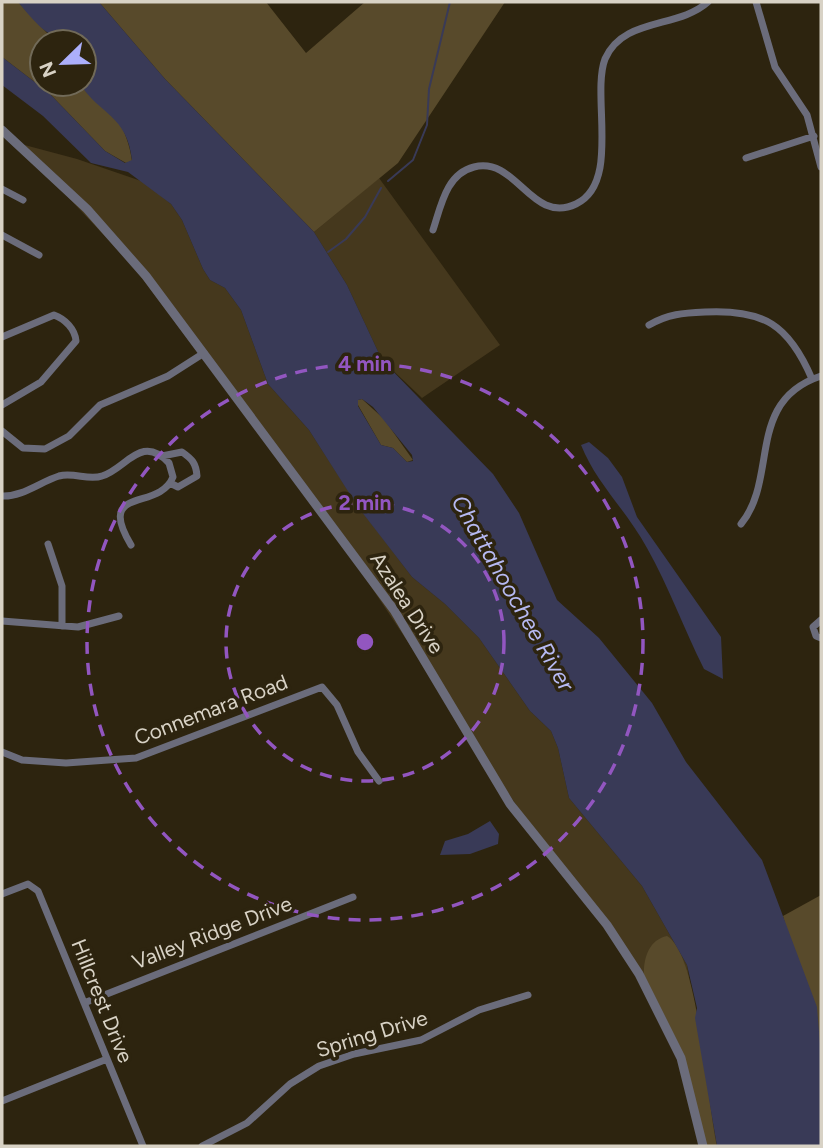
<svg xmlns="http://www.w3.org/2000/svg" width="823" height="1148" font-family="Figtree,sans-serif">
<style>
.green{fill:#45381d}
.forest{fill:#584a2b}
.water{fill:#393a57;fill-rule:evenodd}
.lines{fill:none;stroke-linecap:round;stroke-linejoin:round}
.stream{stroke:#393a57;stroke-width:2}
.minor{stroke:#6b6c7b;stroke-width:7}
.tertiary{stroke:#6b6c7b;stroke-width:9}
.ring{fill:none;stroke:#9256c0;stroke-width:3.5;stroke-dasharray:12 9}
.labels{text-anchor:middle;stroke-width:7;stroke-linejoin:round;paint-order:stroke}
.street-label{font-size:21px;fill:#d8d2c5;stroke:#2d240f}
.water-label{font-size:23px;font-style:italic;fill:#b6b9f2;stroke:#2d240f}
.centre{fill:#9256c0;stroke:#2d240f;stroke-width:3.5}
.ring-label{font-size:21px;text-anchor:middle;font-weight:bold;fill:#9256c0;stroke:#2d240f;stroke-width:7;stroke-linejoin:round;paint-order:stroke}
</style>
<rect width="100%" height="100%" fill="#2d240f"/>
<!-- green -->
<path class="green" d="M17 143 77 159 144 182 171 204 182 220 203 269 210 280 225 288 241 310 268 384 309 430 358 506 412 577 445 604 479 638 530 711 551 731 558 748 569 798 642 886 687 965 717 1146 686 1066 644 977 527 821 350 555 132 265Z
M379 178 500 345 422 398 382 360 347 285 314 232Z"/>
<!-- forest -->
<path class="forest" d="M2 2H18L47 33 61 41 42 42V84H80C90 99 107 105 117 119 125 130 130 147 132 161L126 163 105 151 49 93 2 57Z
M99 2H266L306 53 365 2H505L398 163 314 232 165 79Z
M362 399 384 419 413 460 407 462 393 448 381 445 358 405V400Z
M821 895V1056L783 916Z
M667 936C699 954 707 1104 717 1146H706L686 1066 644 977C643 960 648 940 667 936Z"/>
<!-- water -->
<path class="water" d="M18 2H99L165 79 314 232 347 285 382 360 493 474 519 513 557 600 599 638 652 703 686 762 762 860 817 1007 821 1056V1146H717L695 1018 697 1008 687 965 642 886 569 798 558 748 551 731 530 711 479 638 445 604 412 577 358 507 309 430 268 384 241 310 225 288 210 280 203 269 182 220 171 204 128 172 91 163 43 116 2 85V57L49 93 105 151 125 163 132 160C127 115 100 115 80 84H84V42C50 42 39 27 18 2ZM362 399 373 407 412 455 413 461 407 462 393 448 381 445 358 406V400Z
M589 442 608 458 622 477 637 517 721 637 723 679 704 669C684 629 669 587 647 548 627 511 596 483 581 445Z
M490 821 499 834 498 844 470 854 440 855 445 841 468 834Z"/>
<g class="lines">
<!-- stream -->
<path class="stream" d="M388 181 413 160 427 125 429 89 450 2
M328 252 346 239 365 217 381 188"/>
<!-- minor -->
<path class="minor" d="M756 2 775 67 807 115 821 167
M746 158 814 136
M2 189 23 200
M433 230C441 206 446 174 474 167 517 156 531 225 576 204 621 183 591 96 605 59 623 17 678 29 708 2
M2 235 39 255
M649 325C668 314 683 313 705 312 764 309 789 325 812 379
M2 337 54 315C65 319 75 329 76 341L41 382 2 405
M2 431 23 448 45 449 69 436 100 405 168 376 204 353
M162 456 182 452C192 459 196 463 197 476L178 487 170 483
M2 496C22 497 40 482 59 476 74 472 89 481 102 476 126 469 141 433 169 463L173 477C159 512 95 485 131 545
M741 524C779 478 745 401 821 376
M48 544 62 586V626
M821 620 813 627 816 636 821 638
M2 621 78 627 119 616
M2 752 22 760 66 763 136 758 322 687 337 705 358 752 379 781
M2 894 28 884 38 891 143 1146
M84 1003 353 897
M2 1101 107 1059
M202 1146 247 1123 290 1084 319 1066 354 1054 421 1040 479 1010 528 995"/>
<!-- tertiary -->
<path class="tertiary" d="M2 130 87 209 146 276 394 610 510 804 607 925 639 974 681 1058 703 1146"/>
</g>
<!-- distance rings -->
<g class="ring">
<circle cx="365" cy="642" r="139"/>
<circle cx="365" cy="642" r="278"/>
</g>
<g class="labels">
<!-- street labels -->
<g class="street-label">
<text transform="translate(407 603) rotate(57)" y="7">Azalea Drive</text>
<text transform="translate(211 710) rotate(-21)" y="7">Connemara Road</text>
<text transform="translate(212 933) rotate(-21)" y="7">Valley Ridge Drive</text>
<text transform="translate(102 1001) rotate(68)" y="7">Hillcrest Drive</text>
<text transform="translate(372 1034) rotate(-17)" y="7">Spring Drive</text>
</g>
<!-- water labels -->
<g class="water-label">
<text transform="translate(513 593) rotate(60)" y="8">Chattahoochee River</text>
</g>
</g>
<circle cx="365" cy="642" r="10" class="centre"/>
<g class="ring-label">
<text x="365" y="371">4 min</text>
<text x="365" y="510">2 min</text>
</g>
<!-- border -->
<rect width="823" height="1148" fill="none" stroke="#d8d2c5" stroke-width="7"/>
<!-- north arrow -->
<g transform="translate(63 63) rotate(247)"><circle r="33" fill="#2d240f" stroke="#716a58" stroke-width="2"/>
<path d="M0-5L12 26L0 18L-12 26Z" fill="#acaffb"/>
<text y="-10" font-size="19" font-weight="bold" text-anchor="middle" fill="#d8d2c5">N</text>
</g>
</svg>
